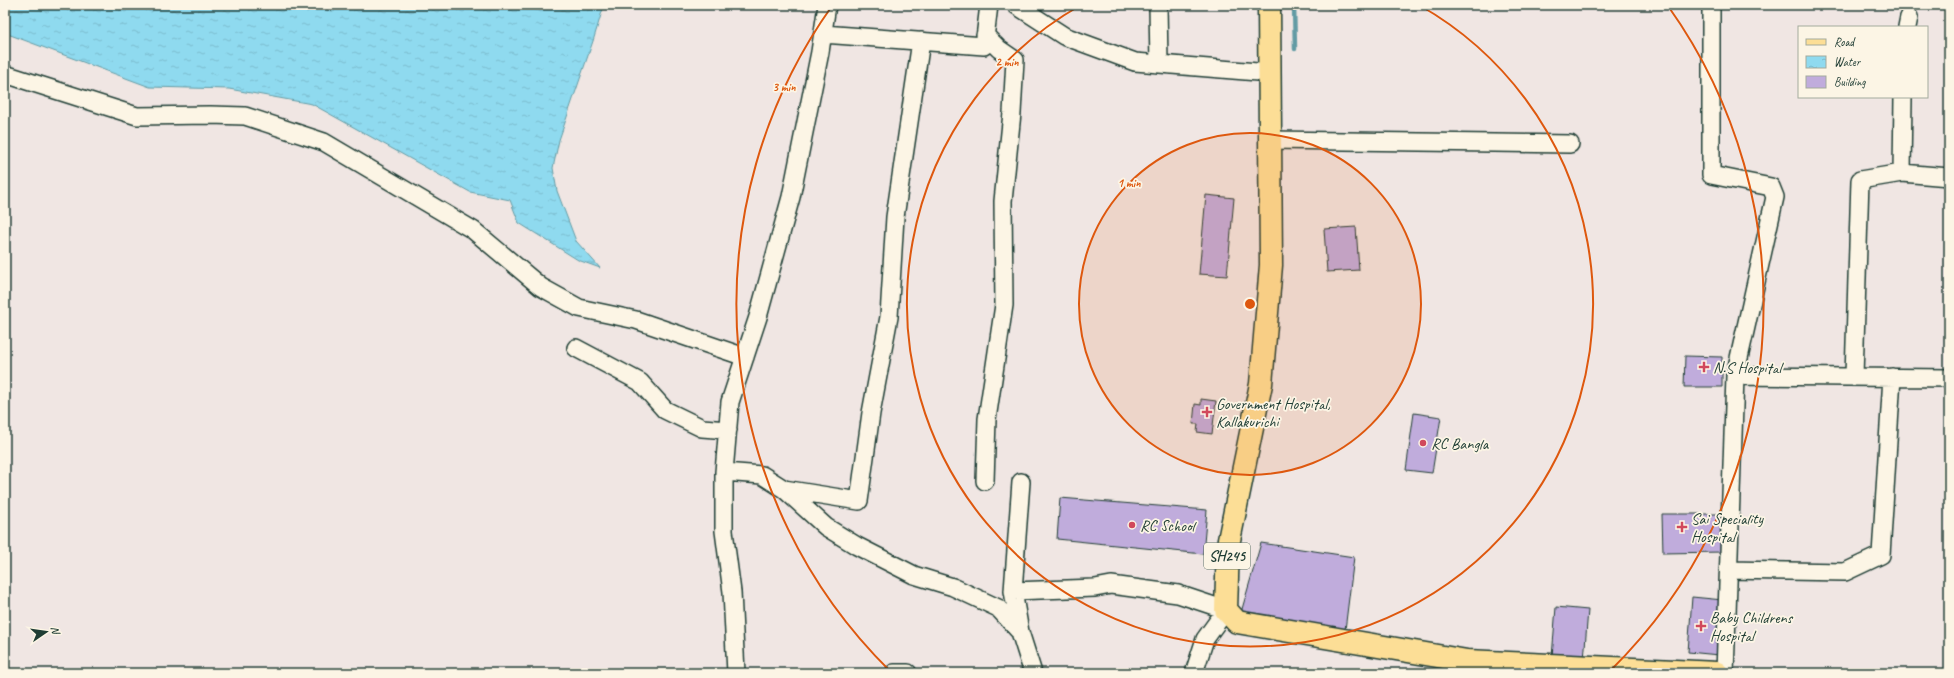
<svg xmlns="http://www.w3.org/2000/svg" width="1954" height="678" font-family="Caveat,sans-serif">
<style>
.water{fill:url(#water-ripples);stroke:#629ba4}
.lines{fill:none;stroke-linecap:round;stroke-linejoin:round}
.stream{stroke:#629ba4;stroke-width:4.5}
.building{fill:#c0acdc;stroke:#1f3d34}
.street-casing{stroke:#1f3d34;stroke-width:20}
.primary-casing{stroke:#1f3d34;stroke-width:25}
.street{stroke:#fcf5e5;stroke-width:17}
.primary{stroke:#fcde96;stroke-width:22}
.ring{fill:none;stroke:#de580e;stroke-width:2}
.poi-dot{fill:#d1495b;stroke:#fcf5e5;stroke-width:1.5}
.labels{text-anchor:middle;stroke-width:3.5;stroke-linejoin:round;paint-order:stroke}
.shield{fill:#fcf5e5;stroke:#617469;stroke-width:1}
.shield-label{font-size:15px;font-weight:bold;fill:#1f3d34}
.poi-label{font-size:16px;fill:#1f3d34;stroke:#fcf5e5;text-anchor:start}
.centre{fill:#de580e;stroke:#fcf5e5;stroke-width:2}
.ring-label{font-size:12px;text-anchor:middle;font-weight:bold;fill:#de580e;stroke:#fcf5e5;stroke-width:3.5;stroke-linejoin:round;paint-order:stroke}
</style>
<defs>
<pattern id="water-ripples" width="26" height="14" patternUnits="userSpaceOnUse"><rect width="26" height="14" fill="#8fdaef"/><path d="M2 4q2-2 4 0t4 0M15 11q2-2 4 0t4 0" fill="none" stroke="#7bbcce"/></pattern>
</defs>
<rect width="100%" height="100%" fill="#f0e6e3"/>
<filter id="ink" filterUnits="userSpaceOnUse"><feTurbulence type="fractalNoise" baseFrequency=".025" numOctaves="2"/><feDisplacementMap in="SourceGraphic" scale="8" xChannelSelector="R" yChannelSelector="G"/><feConvolveMatrix kernelMatrix="1 2 1 2 8 2 1 2 1" color-interpolation-filters="sRGB"/></filter>
<g filter="url(#ink)">
<!-- water -->
<path class="water" d="M5 5H604L593 41 559 140 553 168 557 191 576 241 600 268 578 260 519 223 510 200 470 192 312 104 229 89 150 87 5 33Z"/>
<g class="lines">
<!-- stream -->
<path class="stream" d="M1294 5 1295 49"/>
</g>
<!-- building -->
<path class="building" d="M1206 195 1234 198 1227 276 1199 274Z
M1356 227 1359 270 1327 272 1324 229Z
M1685 356 1722 357V387H1684Z
M1201 399 1216 401 1212 434 1197 432 1198 424H1193L1195 404 1201 405Z
M1414 413 1441 417 1432 473 1406 470Z
M1060 498 1207 510 1203 554 1057 539Z
M1662 514H1721L1722 552 1663 553Z
M1261 543 1354 557 1345 630 1240 616Z
M1692 597 1723 600 1719 655 1688 652Z
M1556 607 1588 610 1584 660 1552 657Z"/>
<g class="lines">
<defs>
<path id="street" d="M1016 5 1064 36 1135 62 1270 73
M1158 5 1159 64
M1711 5V175L1771 187 1775 197 1735 376
M1907 27 1909 17
M823 34 984 46 989 5
M985 35 999 49 1015 60 1012 113 1003 201 1004 305 987 419 985 481
M5 74 137 116 210 115 245 116 324 142 473 230 541 287 579 308 636 320 745 357
M1270 140 1570 144
M1902 173 1903 97
M576 348 640 382 665 410 702 428 728 430
M1854 376 1860 180 1902 173 1949 177
M724 472 762 475 784 489 826 527 857 546 914 575 953 587 998 608 1020 632 1033 673
M784 489 859 501 871 413 889 317 895 217 921 41
M1728 570 1845 572 1881 555 1892 377
M1013 591 1095 588 1111 585 1178 594 1226 610 1205 639 1194 673
M1020 632 1013 591 1021 482
M736 673 732 592 724 531V472L730 402 758 317 791 197 820 52 827 5
M894 673H908
M1725 673 1735 376 1949 378"/>
<path id="primary" d="M1269 5 1271 265 1261 384 1228 545 1226 610 1237 622 1467 661 1717 673"/>
</defs>
<!-- street casing -->
<use href="#street" class="street-casing"/>
<!-- primary casing -->
<use href="#primary" class="primary-casing"/>
<!-- street -->
<use href="#street" class="street"/>
<!-- primary -->
<use href="#primary" class="primary"/>
</g>
</g>
<!-- distance rings -->
<circle cx="1250" cy="304" r="171" fill="#de580e" fill-opacity=".12"/>
<g class="ring">
<circle cx="1250" cy="304" r="171"/>
<path d="M1419 5A343 343 0 1 1 1081 5"/>
<path d="M890 671A514 514 0 0 1 832 6M1668 6A514 514 0 0 1 1610 671"/>
</g>
<!-- markers -->
<g class="poi-dot">
<path d="M1702 361h4v4h4v4h-4v4h-4v-4h-4v-4h4z"/>
<path d="M1205 406h4v4h4v4h-4v4h-4v-4h-4v-4h4z"/>
<circle cx="1423" cy="443" r="4"/>
<circle cx="1132" cy="525" r="4"/>
<path d="M1680 521h4v4h4v4h-4v4h-4v-4h-4v-4h4z"/>
<path d="M1699 620h4v4h4v4h-4v4h-4v-4h-4v-4h4z"/>
</g>
<g class="labels">
<!-- shield labels -->
<rect class="shield" x="1204" y="543" width="46" height="26" rx="3"/>
<g class="shield-label">
<text x="1227" y="561">SH245</text>
</g>
<!-- poi labels -->
<g class="poi-label">
<text x="1713" y="373">N.S Hospital</text>
<text x="1216" y="409">Government Hospital,<tspan x="1216" dy="18">Kallakurichi</tspan></text>
<text x="1431" y="449">RC Bangla</text>
<text x="1691" y="524">Sai Speciality<tspan x="1691" dy="18">Hospital</tspan></text>
<text x="1140" y="531">RC School</text>
<text x="1710" y="623">Baby Childrens<tspan x="1710" dy="18">Hospital</tspan></text>
</g>
</g>
<circle cx="1250" cy="304" r="6" class="centre"/>
<g class="ring-label">
<text x="1007" y="66">2 min</text>
<text x="784" y="91">3 min</text>
<text x="1129" y="187">1 min</text>
</g>
<!-- margin -->
<rect width="1954" height="678" fill="none" stroke="#fcf5e5" stroke-width="20"/>
<rect x="10" y="10" width="1934" height="658" fill="none" stroke="#1f3d34" stroke-width="1.5" filter="url(#ink)"/>
<!-- legend -->
<rect x="1798" y="26" width="130" height="72" fill="#fcf5e5" stroke="#a4ab9e"/>
<rect x="1806" y="39" width="20" height="6" fill="#fcde96" stroke="#a4ab9e"/>
<text x="1834" y="46" font-size="12" fill="#1f3d34">Road</text>
<rect x="1806" y="56" width="20" height="12" fill="url(#water-ripples)" stroke="#a4ab9e"/>
<text x="1834" y="66" font-size="12" fill="#1f3d34">Water</text>
<rect x="1806" y="76" width="20" height="12" fill="#c0acdc" stroke="#a4ab9e"/>
<text x="1834" y="86" font-size="12" fill="#1f3d34">Building</text>
<!-- north arrow -->
<g transform="translate(46 632) rotate(77)" stroke="#fcf5e5" stroke-width="3" paint-order="stroke">
<path d="M0-3L7 15L0 10L-7 15Z" fill="#1f3d34"/>
<text y="-6" font-size="11" font-weight="bold" text-anchor="middle" fill="#1f3d34">N</text>
</g>
</svg>
